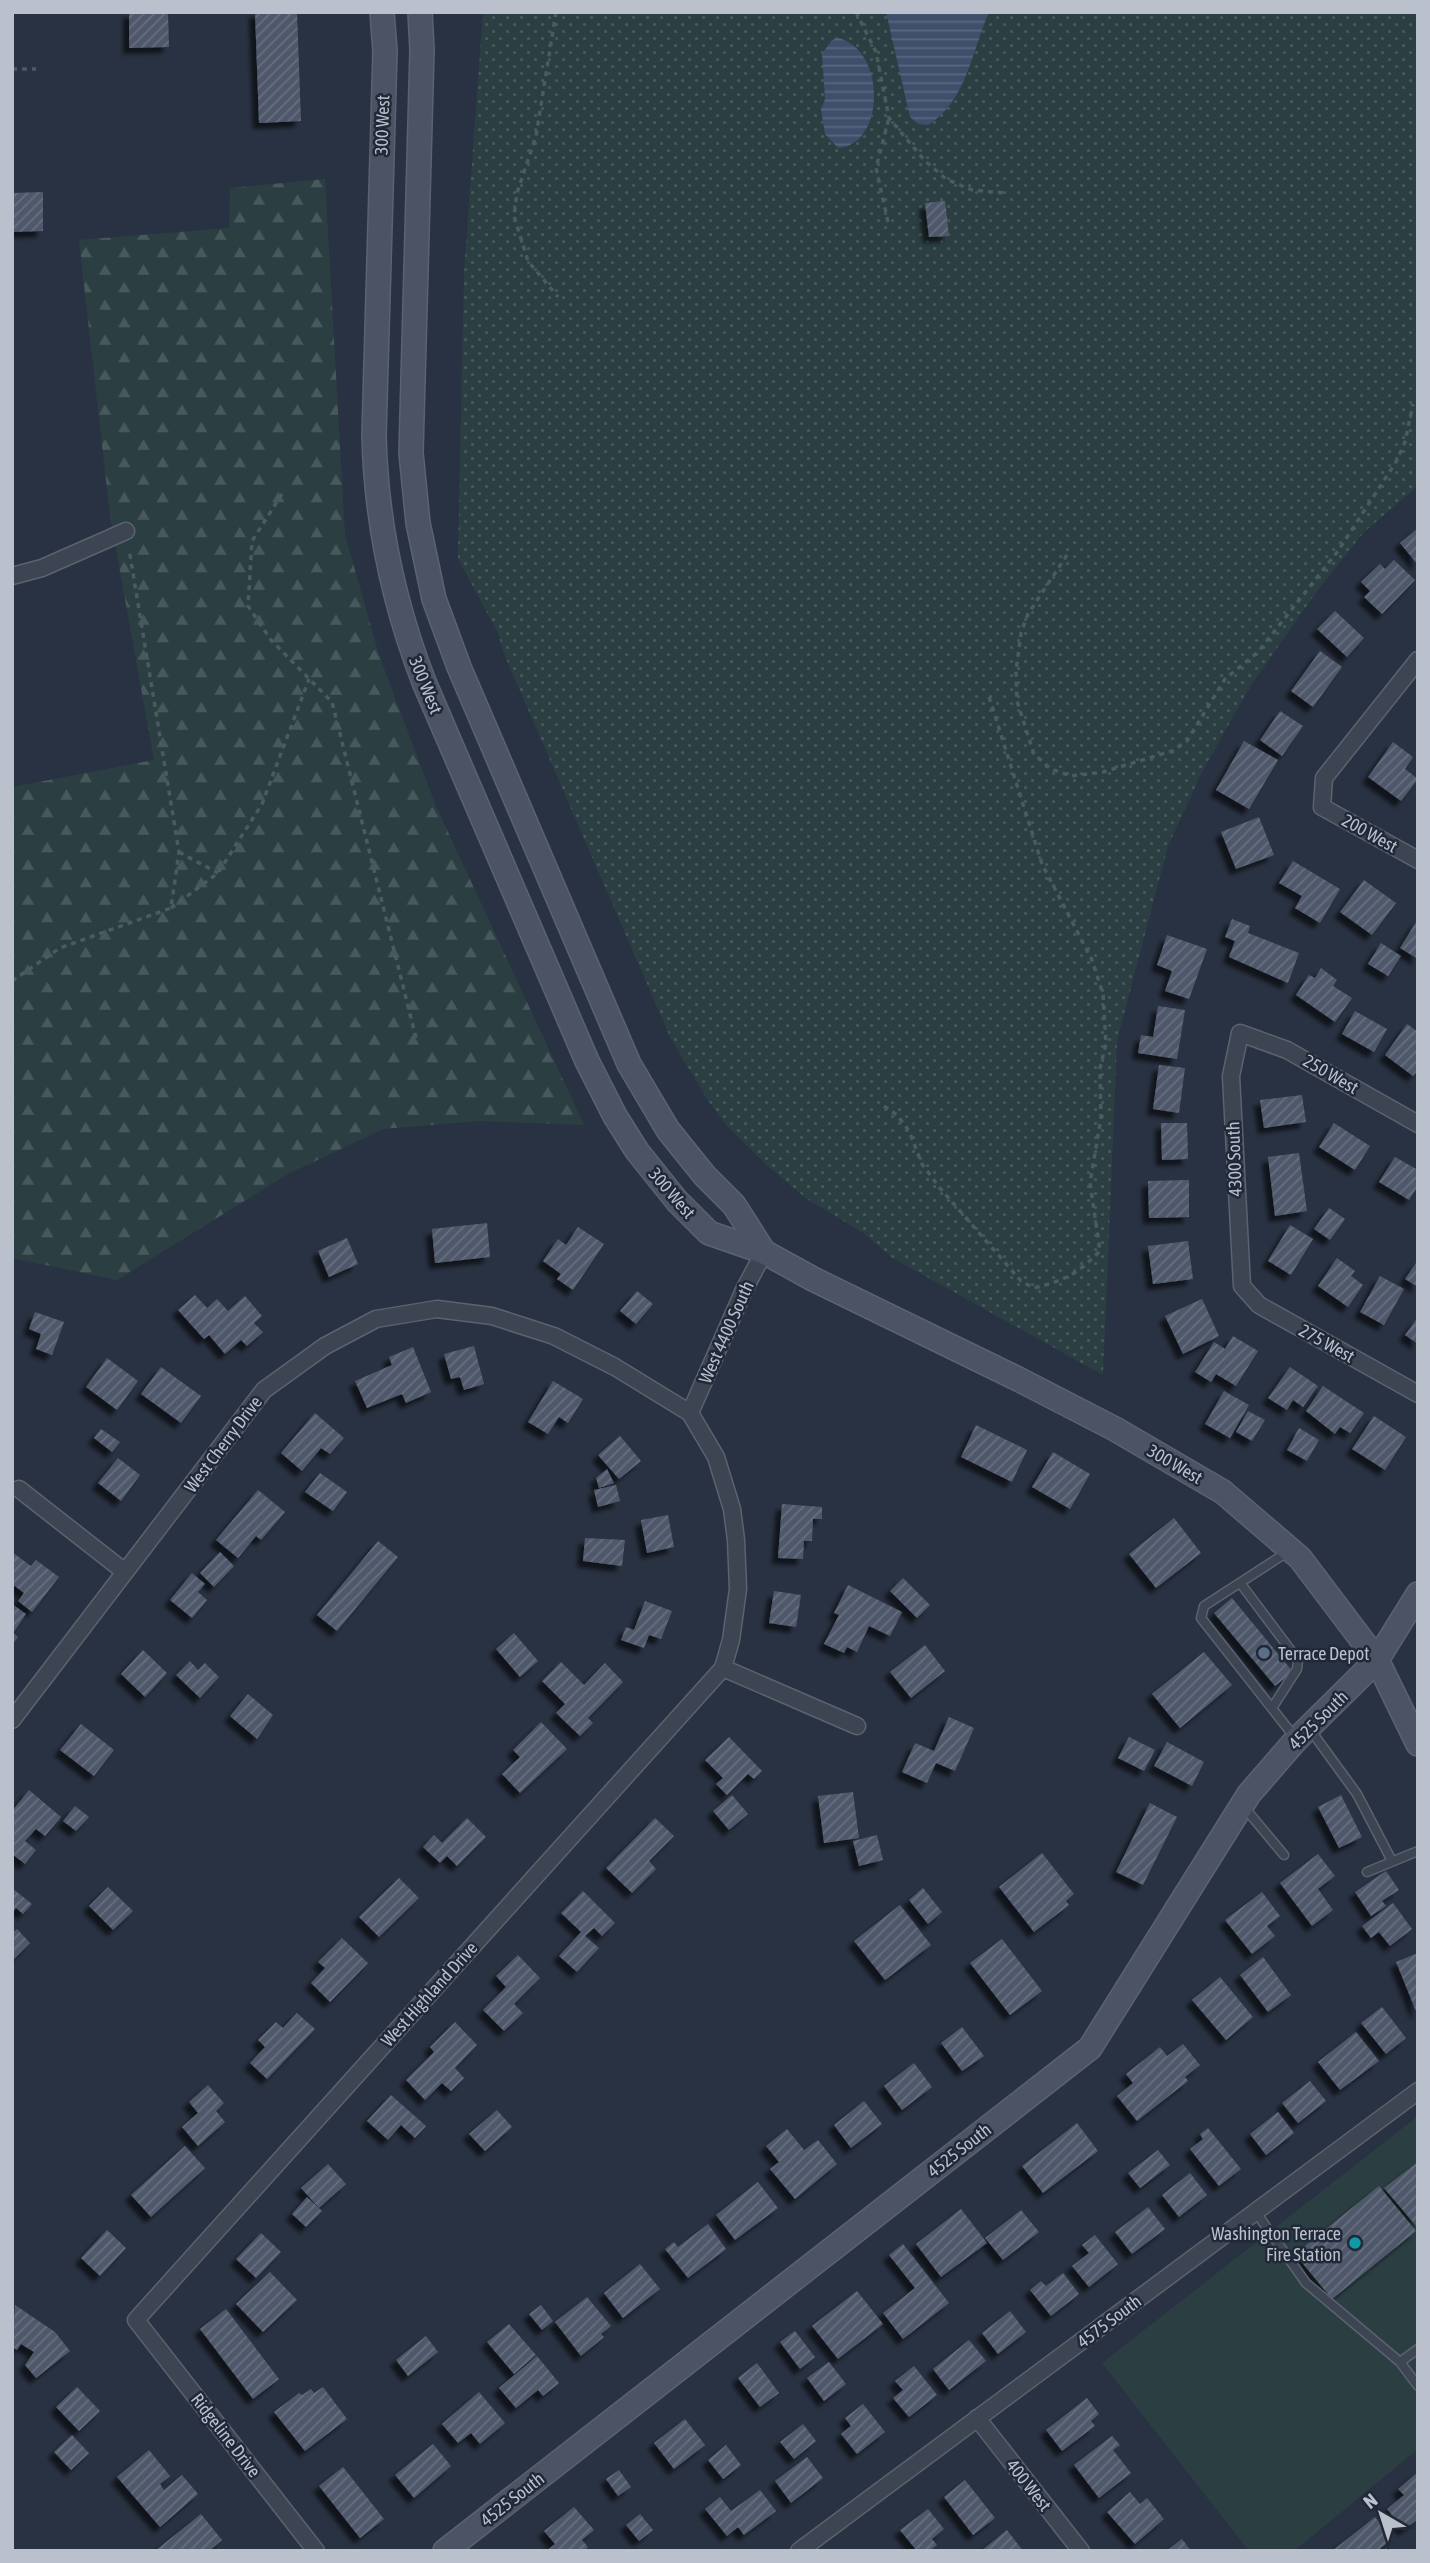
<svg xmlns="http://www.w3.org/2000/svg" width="1430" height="2563" font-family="'Asap Condensed',sans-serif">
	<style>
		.grass { fill: url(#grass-dots) }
		.forest { fill: url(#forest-firs) }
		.green { fill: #2b3f43 }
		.water { fill: url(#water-rules) }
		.building { fill: url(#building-hatch); filter: url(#shadow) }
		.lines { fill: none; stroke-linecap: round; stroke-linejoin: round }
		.lane-casing { stroke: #5b6270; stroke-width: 11 }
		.street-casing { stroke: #5b6270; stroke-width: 19 }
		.secondary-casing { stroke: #5b6270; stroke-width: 26 }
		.path { stroke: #495c60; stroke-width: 3.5; stroke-dasharray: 5 5; stroke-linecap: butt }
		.lane { stroke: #3d4552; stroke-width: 8 }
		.street { stroke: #3d4552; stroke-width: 16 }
		.secondary { stroke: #4b5365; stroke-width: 23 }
		.service-dot { fill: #5c6f8a; stroke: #212938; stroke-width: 2.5 }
		.culture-dot { fill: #0f9aa8; stroke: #212938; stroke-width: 2.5 }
		.labels { text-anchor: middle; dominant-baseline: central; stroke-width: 5; stroke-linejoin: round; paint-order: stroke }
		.street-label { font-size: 18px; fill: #bac0cc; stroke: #212938 }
		.poi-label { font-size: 18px; fill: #bac0cc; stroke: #212938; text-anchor: start }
	</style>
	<defs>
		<pattern id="grass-dots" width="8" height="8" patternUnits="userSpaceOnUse" patternTransform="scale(1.75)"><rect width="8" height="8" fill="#2b3f43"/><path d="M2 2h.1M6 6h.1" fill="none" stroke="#48595d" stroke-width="1.8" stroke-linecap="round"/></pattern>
		<pattern id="forest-firs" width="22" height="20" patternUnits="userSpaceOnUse" patternTransform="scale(1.75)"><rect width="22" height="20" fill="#2b3f43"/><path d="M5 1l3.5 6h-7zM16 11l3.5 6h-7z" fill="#48595d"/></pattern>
		<pattern id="water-rules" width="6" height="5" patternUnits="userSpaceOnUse" patternTransform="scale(1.75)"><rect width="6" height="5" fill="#3f4f6b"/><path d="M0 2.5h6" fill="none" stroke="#59677f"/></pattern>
		<pattern id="building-hatch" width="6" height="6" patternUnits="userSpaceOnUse" patternTransform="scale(1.75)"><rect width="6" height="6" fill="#4f596b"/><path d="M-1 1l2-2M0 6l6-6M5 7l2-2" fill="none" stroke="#666f7f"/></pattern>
		<filter id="shadow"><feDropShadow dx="-6" dy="6" stdDeviation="2" flood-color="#0009"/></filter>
	</defs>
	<rect width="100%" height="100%" fill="#293242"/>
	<!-- grass -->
	<path class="grass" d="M483,12h935v474l-55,47 -48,61 -66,94 -47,84 -34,74 -51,195 -14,334 -212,-118 -29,-25 -55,-33 -37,-31 -44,-43 -19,-26 -36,-60 -167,-385 -6,-21 -40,-74 6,-286z"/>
	<!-- forest -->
	<path class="forest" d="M325,179l20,356 34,120 56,149 149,321 -105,-4 -96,8 -95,45 -171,106 -105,-22v-471l142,-27 -44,-244 -31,-276 150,-12 1,-40z"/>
	<!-- green -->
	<path class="green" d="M1418,2116v333l-124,102h-45l-147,-188z"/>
	<!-- water -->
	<path class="water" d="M886,12h103c-17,39 -23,90 -61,113l-10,-1 -8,-7z
		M838,38c48,11 48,107 0,110l-13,-14 -4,-24 4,-11 -3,-45 10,-14z"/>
	<!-- building -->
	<path class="building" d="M129,12h39l1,35 -40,1z
		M255,12h42l4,109 -42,2z
		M43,192v39l-31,1v-39z
		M945,201l4,35 -20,1 -4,-34z
		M1418,528v37l-18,-22z
		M1394,560l21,20 -33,34 -18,-17 6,-6 -9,-9 19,-18 5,5z
		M1335,611l29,27 -17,19 -30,-28z
		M1320,651l22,16 -29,40 -22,-16z
		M1280,711l23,15 -21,30 -22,-16z
		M1244,741l34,19 -29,49 -33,-19z
		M1393,742l20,15 -8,12 13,10 -17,22 -33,-24z
		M1259,817l15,38 -38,14 -15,-37z
		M1293,861l47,28 -20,34 -25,-15 7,-12 -23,-13z
		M1364,880l32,23 -24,32 -32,-23z
		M1232,919l18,7 -2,7 51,20 -11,30 -59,-26 6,-16 -10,-4z
		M1418,919v40l-18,-11z
		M1167,935l40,14 -18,50 -24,-8 7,-20 -15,-6z
		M1381,943l20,13 -13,20 -20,-12z
		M1321,968l16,12 -4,6 19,12 -17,24 -39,-27 13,-20 6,3z
		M1158,1006l27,4 -8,49 -39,-6 3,-18 12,2z
		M1355,1011l32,18 -13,23 -32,-18z
		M1407,1024l11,8v38l-5,6 -28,-21z
		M1159,1065l26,3 -6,45 -26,-4z
		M1302,1095l4,27 -42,6 -4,-28z
		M1161,1123h26l1,36 -26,1z
		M1334,1123l36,23 -15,24 -36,-23z
		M1299,1153l8,58 -32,5 -7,-59z
		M1395,1157l23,13v16l-9,14 -30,-18z
		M1189,1180v37l-40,1 -1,-37z
		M1329,1208l16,11 -15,21 -16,-11z
		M487,1223l3,34 -55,6 -3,-34z
		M1290,1225l23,14 -22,36 -23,-14z
		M578,1227l26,17 -31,46 -16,-11 4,-5 -18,-13 15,-22 8,6z
		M347,1238l11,26 -29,13 -11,-26z
		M1188,1241l5,38 -40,5 -5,-38z
		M1337,1258l18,13 -4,5 12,9 -15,22 -30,-21z
		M1418,1260v27l-13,-8z
		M1380,1276l24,13 -20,36 -24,-13z
		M637,1291l16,13 -17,20 -16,-13z
		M195,1295l12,13 10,-9 11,12 17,-15 17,20 -8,7 9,9 -16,14 -6,-6 -16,14 -16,-19 -5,4 -26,-29z
		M1202,1299l17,37 -36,18 -18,-38z
		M35,1312l29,10 -12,33 -16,-6 5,-15 -12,-5z
		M1418,1317v27l-13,-9z
		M1233,1336l25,15 -22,35 -20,-12 -5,8 -16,-10 19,-30 11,7z
		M474,1346l10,38 -20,6 -4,-13 -9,2 -7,-25z
		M413,1347l18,45 -25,11 -4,-9 -35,14 -12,-27 37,-16 -3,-8z
		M107,1358l31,23 -21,29 -31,-23z
		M161,1367l40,29 -20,27 -40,-29z
		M1290,1367l28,19 -15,21 -10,-7 -6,10 -19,-12z
		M553,1381l30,18 -15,24 -9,-6 -11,17 -20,-12z
		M1323,1386l41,27 -14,20 -10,-6 -5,7 -29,-23z
		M1224,1391l25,14 -19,33 -25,-14z
		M1248,1411l17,9 -13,21 -16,-9z
		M315,1413l29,25 -14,16 -9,-6 -19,23 -21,-18z
		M1374,1416l32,21 -21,33 -33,-21z
		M976,1425l51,25 -15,32 -51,-25z
		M1299,1428l20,12 -12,21 -20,-11z
		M101,1429l19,13 -8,10 -18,-14z
		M620,1436l21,25 -22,18 -21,-24z
		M1053,1452l37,22 -20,35 -38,-22z
		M118,1458l22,17 -19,26 -23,-18z
		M607,1469l7,14 -15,5 -3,-10z
		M320,1473l27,19 -14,19 -28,-19z
		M616,1485l4,16 -22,6 -4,-17z
		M258,1490l27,22 -24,28 -5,-4 -18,22 -22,-18z
		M782,1504l40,3v12h-9l-1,22h-8l-1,18 -25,-1z
		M668,1515l6,32 -27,6 -6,-33z
		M1174,1518l27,35 -45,35 -27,-34z
		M585,1538l40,2 -3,26 -39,-5z
		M378,1541l20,16 -61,74 -20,-16z
		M12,1552l19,14 5,-6 23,17 -27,35 -14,-11 6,-8 -12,-9z
		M220,1552l14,14 -20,21 -14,-14z
		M192,1573l13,11 -7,8 9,8 -15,18 -22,-18z
		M903,1578l27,27 -13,13 -27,-27z
		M848,1585l54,27 -12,24 -21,-10 -12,26 -10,-5 -3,6 -20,-9 15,-29 -5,-2z
		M774,1591l27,4 -5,32 -27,-4z
		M1232,1598l61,74 -18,14 -61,-73z
		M645,1601l27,10 -11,28 -12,-4 -5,13 -23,-8 5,-13 8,3z
		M12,1604l14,10 -13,19 5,4 -6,8z
		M514,1633l24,28 -18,16 -24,-28z
		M925,1645l20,26 -34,27 -21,-26z
		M143,1650l24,23 -22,24 -24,-23z
		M1204,1652l28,33 -52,43 -28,-34z
		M190,1661l8,9 7,-7 14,14 -19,21 -24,-23z
		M561,1662l23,23 21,-22 18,19 -35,36 5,5 -13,13 -24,-23 9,-9 -23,-23z
		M248,1694l25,21 -16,24 -27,-23z
		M949,1717l25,11 -19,43 -19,-8 -9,20 -25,-11 13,-29 19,8z
		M541,1722l26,27 -47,44 -18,-19 18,-17 -7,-7z
		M81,1724l33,26 -20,26 -34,-26z
		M729,1737l33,34 -8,8 -6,-5 -21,21 -11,-11 7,-6 -18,-18z
		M1129,1737l26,13 -11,21 -26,-13z
		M1167,1742l37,20 -12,24 -38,-20z
		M29,1790l32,27 -16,19 -9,-7 -11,12 11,9 -11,14 -13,-10v-43z
		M853,1792l6,46 -35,5 -6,-47z
		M732,1795l16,19 -19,16 -16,-19z
		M1341,1795l21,42 -23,11 -21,-41z
		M1150,1803l27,14 -34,68 -27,-13z
		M75,1806l14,11 -13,14 -13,-10z
		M467,1818l19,19 -29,29 -10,-10 -7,7 -17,-16 11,-12 8,8z
		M655,1818l19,18 -25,25 7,8 -24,24 -26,-25z
		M877,1835l6,25 -24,6 -6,-25z
		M1042,1853l32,41 -8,7 3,4 -35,27 -35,-45z
		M1318,1854l17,22 -17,13 15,21 -21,16 -32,-43z
		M1386,1871l13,19 -17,11 4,5 -15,10 -16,-24z
		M399,1878l20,20 -40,39 -20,-20z
		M108,1887l25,24 -20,19 -24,-24z
		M12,1888l20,16 -9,10 -7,-6 -4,5z
		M923,1888l19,24 -14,12 -19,-24z
		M583,1891l32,32 -13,13 -8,-8 -9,8 14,12 -22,24 -18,-16 22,-24 -20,-19z
		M1262,1892l18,24 -13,10 8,10 -23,18 -27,-34z
		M1393,1903l19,26 -22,17 -11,-14 -8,6 -9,-12z
		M900,1905l31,40 -46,35 -31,-39z
		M17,1929l13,14 -18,18v-28z
		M342,1938l26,25 -38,39 -19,-19 14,-15 -7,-6z
		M1002,1939l40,52 -32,24 -40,-52z
		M1418,1953v63l-22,-54z
		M518,1955l22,23 -26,26 9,9 -19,18 -21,-21 23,-23 -10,-11z
		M1263,1957l28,38 -23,17 -28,-37z
		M1220,1977l33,40 -27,23 -34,-40z
		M1382,2007l24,31 -20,16 -25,-31z
		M297,2013l18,16 -48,50 -17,-16 15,-16 -7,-7 18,-18 7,6z
		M455,2022l22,23 -22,23 9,10 -13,13 -9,-8 -17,17 -19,-20 28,-28 -4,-5z
		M962,2027l22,29 -22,15 -21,-28z
		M1356,2032l23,29 -39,29 -22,-28z
		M1183,2044l17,21 -15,12 3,4 -51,40 -20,-25 16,-13 -7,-9 34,-27 7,9z
		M914,2063l18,24 -30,23 -18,-24z
		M1310,2081l16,20 -28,22 -16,-20z
		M208,2085l16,18 -8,8 9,11 -27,24 -16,-19 16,-14 -9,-11z
		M391,2095l35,31 -11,12 -14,-13 -13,15 -21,-19z
		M864,2101l18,23 -31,24 -17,-23z
		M497,2110l15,17 -27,24 -16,-17z
		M1278,2112l16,21 -28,22 -16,-21z
		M1077,2123l21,28 -55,42 -21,-27z
		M1208,2128l33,41 -22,17 -29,-37 13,-10 -3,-5z
		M787,2129l17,21 14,-10 19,24 -42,35 -25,-30 9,-7 -13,-16z
		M185,2146l20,22 -54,49 -20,-22z
		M1158,2150l12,15 -30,23 -12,-15z
		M1418,2162v66l-34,-40z
		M328,2164l18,20 -27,24 -18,-20z
		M1190,2173l17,22 -28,22 -17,-22z
		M758,2182l20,26 -43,32 -19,-25z
		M1379,2186l37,45 -84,68 -37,-45z
		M307,2197l15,14 -16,16 -14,-13z
		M1148,2207l17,22 -33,25 -17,-22z
		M961,2209l26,34 -46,34 -25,-33z
		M1021,2210l18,22 -36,28 -18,-22z
		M708,2224l18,25 -38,29 -23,-29 9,-7 4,5z
		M107,2230l19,18 -26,28 -19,-18z
		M261,2233l20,19 -25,26 -20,-19z
		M1095,2235l23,29 -29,23 -17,-21 17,-13 -7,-8z
		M903,2244l46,59 -46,36 -20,-26 32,-25 -26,-33z
		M640,2264l20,25 -37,29 -19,-25z
		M270,2272l27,28 -34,32 -27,-28z
		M1063,2273l16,21 -28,22 -21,-26 11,-9 5,5z
		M857,2291l26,33 -45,35 -26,-33z
		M587,2297l24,29 -10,8 3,3 -23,19 -26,-34z
		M15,2305l40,27 15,19 -34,27 -11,-13 9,-13 -13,-8 -4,6 -5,-3z
		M541,2305l12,16 -11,9 -13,-16z
		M226,2309l53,70 -26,20 -53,-70z
		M1010,2311l16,21 -28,22 -16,-21z
		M509,2324l27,31 -22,19 -27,-32z
		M795,2331l20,26 -15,12 -20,-27z
		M426,2336l12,16 -30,24 -12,-16z
		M969,2340l17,21 -37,29 -16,-21z
		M537,2356l22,27 -16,13 -5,-6 -22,18 -17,-20z
		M829,2362l17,22 -22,17 -17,-23z
		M757,2363l22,30 -19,14 -22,-29z
		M914,2366l23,29 -28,22 -16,-19 10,-8 -8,-9z
		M77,2387l23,24 -21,20 -23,-24z
		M323,2387l24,32 -42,32 -31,-39 25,-19 3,2 9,-6 3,4z
		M479,2392l26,31 -25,21 -9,-11 -13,10 -16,-19z
		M1087,2398l12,16 -8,7 4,5 -33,25 -16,-21z
		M863,2404l22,28 -28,22 -16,-20 10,-8 -6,-8z
		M685,2419l20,26 -31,24 -20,-26z
		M803,2424l13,17 -22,18 -14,-17z
		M72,2435l17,18 -18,17 -17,-18z
		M1112,2436l8,9 -7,5 18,23 -32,25 -25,-33z
		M433,2444l18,22 -37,32 -19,-23z
		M726,2445l15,20 -18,14 -15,-19z
		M149,2450l21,26 -10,8 4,6 18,-15 16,19 -38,33 -43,-50z
		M807,2457l16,21 -32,25 -16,-22z
		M343,2467l41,52 -24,19 -41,-52z
		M619,2470l12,17 -13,9 -12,-17z
		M1418,2472v47l-14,11 -17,-21 17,-14 -6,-6z
		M965,2480l30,38 -22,17 -29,-38z
		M760,2490l16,21 -32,24 -6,-8 -11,9 -22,-27 15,-12 11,14z
		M1130,2492l10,12 7,-6 17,21 -29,25 -28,-32z
		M574,2507l20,23 -12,10 6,7 -4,4h-38l9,-7 -11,-13z
		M928,2509l16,20 -12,10 5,6 -8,6h-12l-17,-21z
		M201,2514l21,26 -13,11h-54z
		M640,2514l13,16 -14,11 -13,-16z
		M1375,2517l17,22 -15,12h-45z
		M1007,2530l16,21h-42z
		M1182,2539l9,12h-25z"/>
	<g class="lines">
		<!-- lane casing -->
		<g class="lane-casing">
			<path id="lane" d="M1289,1551l-85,55 -3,12 95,121
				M1241,1584l57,76 -1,9 -25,39
				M1309,1728l48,66 35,67
				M1244,1807l40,48
				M1367,1872l51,-21
				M1255,2211l51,72 94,79 18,24
				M1400,2362l18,-13"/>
		</g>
		<!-- street casing -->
		<g class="street-casing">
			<path id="street" d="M12,576l30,-8 84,-37
				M1418,660l-94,118 -2,29 96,53
				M1418,1124l-131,-74 -47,-17 -9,43 11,210 17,19 159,89
				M690,1413l54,-123 20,-38
				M19,1489l106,83
				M723,1668l134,58
				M12,1720l252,-330 61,-44 51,-27 61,-10 55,7 62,20 61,31 75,46 26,44 16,52 4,31 2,49 -7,51 -8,28 -587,652 180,231
				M977,2418l104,133
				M799,2551l619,-460"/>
		</g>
		<!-- secondary casing -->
		<g class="secondary-casing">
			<path id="secondary" d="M382,12l3,39 -11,384c2,86 19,167 50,247l163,379 28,55 22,35 40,50 32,32 55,19 49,27 207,101 95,49 108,63 77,66 77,102 41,84
				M420,12l2,38 -11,403 7,70 16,76 25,68 170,397 39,66 37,46 29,29 30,47
				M445,2551l645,-503 159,-254 47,-54 81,-80 41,-66"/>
		</g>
		<!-- path -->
		<path class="path" d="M556,12l-20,124 -19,57 -3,23 14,45 30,36
			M856,12l20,40 13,66 36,43 21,18 26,11 33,3
			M12,69h24
			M888,222l-12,-54 13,-50
			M282,494l-30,47 -4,65 23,34 61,62 85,340
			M1067,555l-39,59 -7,19 -5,38 1,30 17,53 17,15 20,7 32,-4 69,-21 15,-10 38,-62 33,-27 80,-101 58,-89 9,-20 8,-38
			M179,852l39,21
			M171,908l47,-35 44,-69 47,-125
			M12,981l48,-33 111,-40 8,-56 -50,-303
			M884,1106l13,9 12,16 13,33 17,23 82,94 13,7c32,-8 43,-14 66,-37l-10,-68 11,-65 -1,-50 6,-24 -3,-50 -11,-34 -50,-96 -53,-167"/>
		<!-- lane -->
		<use href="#lane" class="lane"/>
		<!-- street -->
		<use href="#street" class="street"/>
		<!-- secondary -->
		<use href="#secondary" class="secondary"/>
	</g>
	<!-- markers -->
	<circle class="service-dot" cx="1264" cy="1653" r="7"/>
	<circle class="culture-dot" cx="1355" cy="2243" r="7"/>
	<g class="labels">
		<!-- street labels -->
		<g class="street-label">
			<text transform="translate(382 125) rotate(-88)">300 West</text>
			<text transform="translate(426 685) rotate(68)">300 West</text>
			<text transform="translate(1370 833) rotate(29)">200 West</text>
			<text transform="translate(1331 1074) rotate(30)">250 West</text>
			<text transform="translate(1234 1159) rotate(-92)">4300 South</text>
			<text transform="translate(672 1193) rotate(49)">300 West</text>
			<text transform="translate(726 1332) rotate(-66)">West 4400 South</text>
			<text transform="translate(1327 1343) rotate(29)">275 West</text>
			<text transform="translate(223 1444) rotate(-53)">West Cherry Drive</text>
			<text transform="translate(1175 1464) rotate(30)">300 West</text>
			<text transform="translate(1318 1720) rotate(-45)">4525 South</text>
			<text transform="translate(429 1994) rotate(-48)">West Highland Drive</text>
			<text transform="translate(959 2150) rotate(-38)">4525 South</text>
			<text transform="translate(1109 2321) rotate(-37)">4575 South</text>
			<text transform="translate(226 2435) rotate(52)">Ridgeline Drive</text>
			<text transform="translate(1029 2485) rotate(52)">400 West</text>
			<text transform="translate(512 2499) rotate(-38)">4525 South</text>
		</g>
		<!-- poi labels -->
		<g class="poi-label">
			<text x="1278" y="1653">Terrace Depot</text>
			<text x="1341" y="2233" text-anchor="end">Washington Terrace<tspan x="1341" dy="21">Fire Station</tspan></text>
		</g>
	</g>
	<!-- border -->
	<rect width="1430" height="2563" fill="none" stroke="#bac0cc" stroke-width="28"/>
	<!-- north arrow -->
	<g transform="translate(1381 2514) rotate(321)" stroke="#212938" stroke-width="5" paint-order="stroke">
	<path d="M0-5L12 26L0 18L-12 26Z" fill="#bac0cc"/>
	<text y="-10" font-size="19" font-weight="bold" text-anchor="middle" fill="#bac0cc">N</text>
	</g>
</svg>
